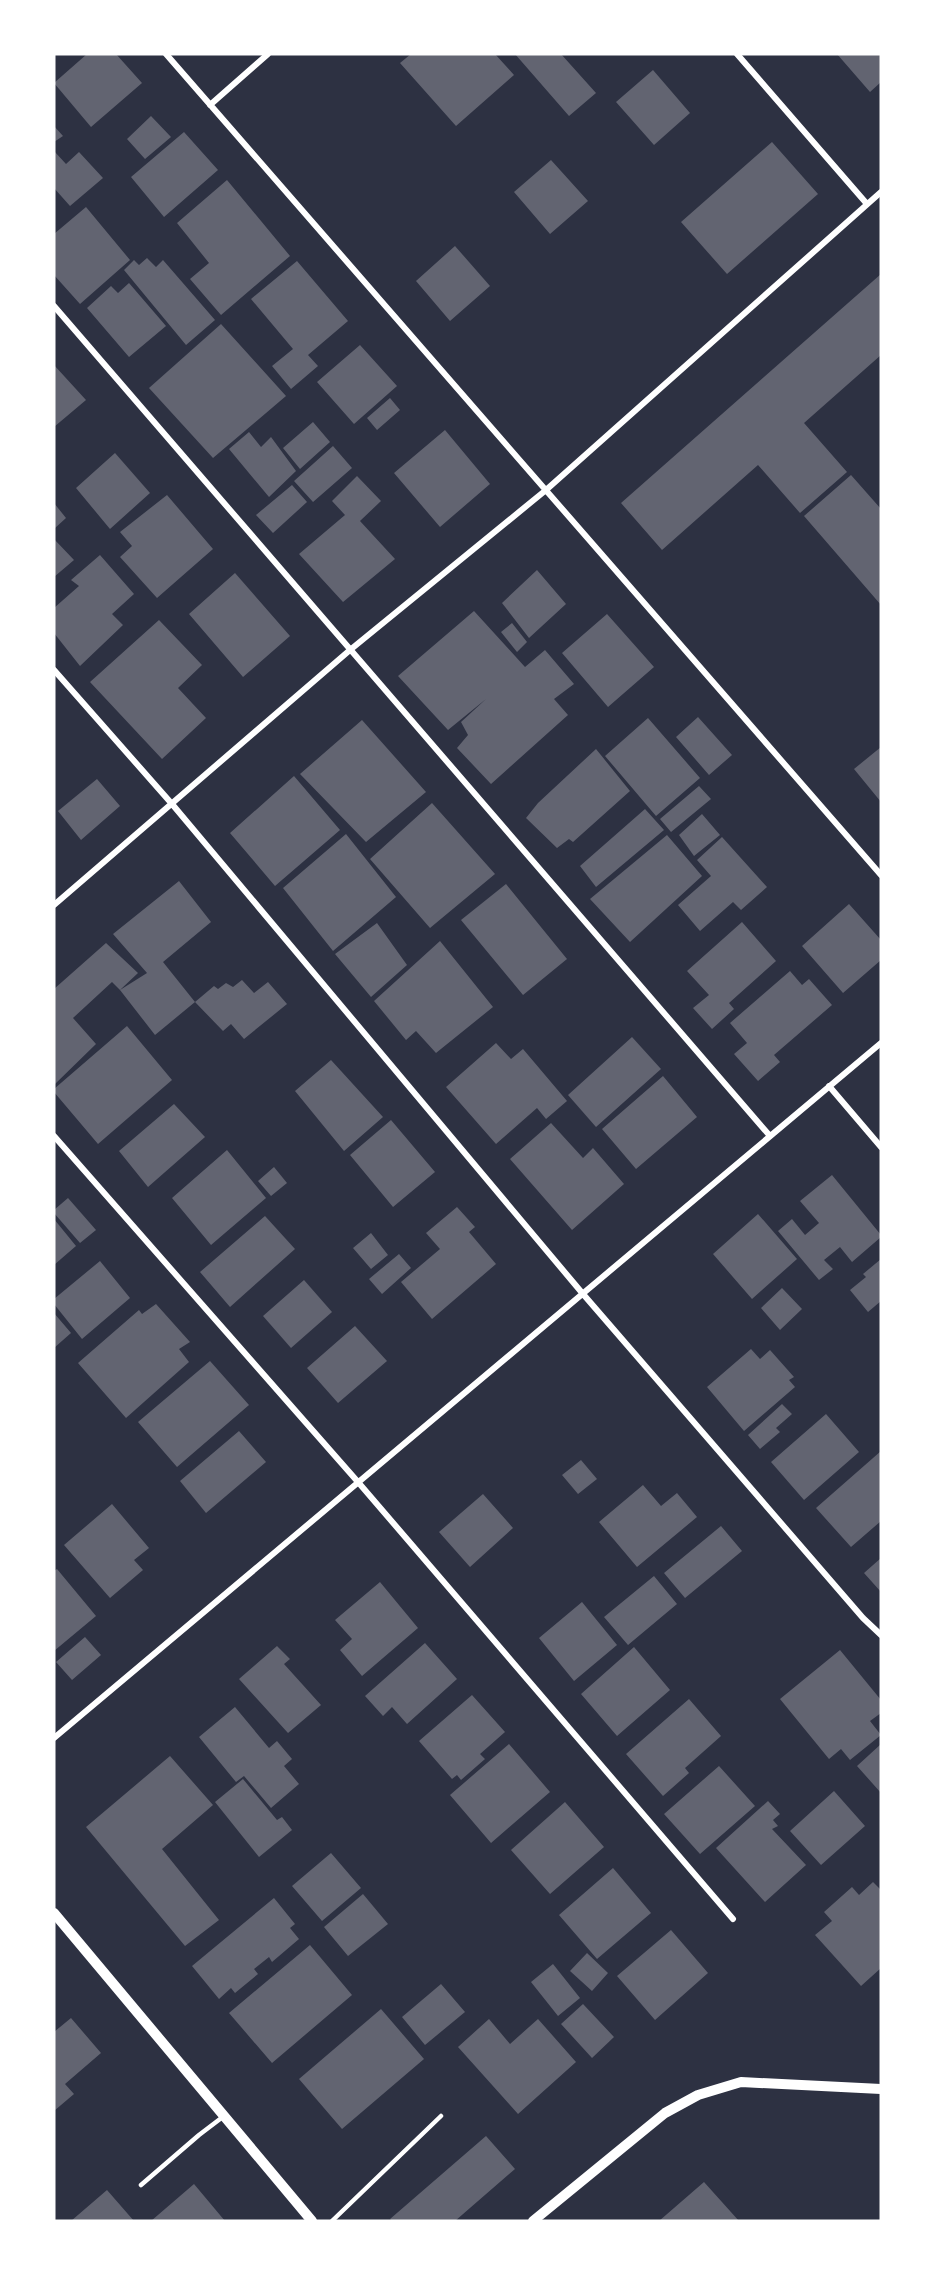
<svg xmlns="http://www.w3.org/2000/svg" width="935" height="2275" font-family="'Sofia Sans Condensed',sans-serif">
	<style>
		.building { fill: #626471 }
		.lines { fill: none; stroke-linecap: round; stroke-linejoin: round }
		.service { stroke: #fff; stroke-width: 4.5 }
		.minor { stroke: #fff; stroke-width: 6 }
		.tertiary { stroke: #fff; stroke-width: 10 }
	</style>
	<rect width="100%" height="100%" fill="#2d3142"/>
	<!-- building -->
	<path class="building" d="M87,54h29l26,29 -51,44 -37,-44z
		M411,54h84l19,21 -58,51 -56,-63z
		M515,54h46l35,39 -27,23z
		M837,54h44v28l-11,10z
		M653,70l37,43 -36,32 -38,-43z
		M151,116l20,21 -26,22 -18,-20z
		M54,126l9,10 -9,6z
		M184,132l34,38 -54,47 -33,-40z
		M772,142l46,52 -91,80 -46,-52z
		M55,152l11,12 13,-12 24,26 -33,28 -16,-18z
		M551,160l37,41 -38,33 -36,-42z
		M227,180l63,76 -69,59 -31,-36 19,-16 -32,-40z
		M86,207l44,53 -50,44 -26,-29v-41z
		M455,246l35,40 -40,35 -34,-40z
		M147,258l9,9 7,-7 52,60 -29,25 -62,-75 10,-10 5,5z
		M297,261l51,60 -40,34 10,11 -27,23 -19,-23 21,-17 -42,-50z
		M881,274v81l-77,68 43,49 -47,41 -42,-48 -96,85 -41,-47z
		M129,283l37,43 -37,31 -42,-49 24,-22 7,7z
		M221,324l65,72 -73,62 -64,-70z
		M360,345l37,41 -43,38 -37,-42z
		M54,365l32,35 -32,27z
		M390,398l10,12 -23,20 -10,-12z
		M313,422l17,20 -30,27 -17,-21z
		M445,430l45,54 -50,43 -46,-54z
		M249,432l12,15 10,-10 25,34 -27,26 -40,-48z
		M333,446l19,22 -39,34 -19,-21z
		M115,453l35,40 -40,36 -34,-41z
		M851,475l30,34v96l-77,-89z
		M357,476l24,25 -21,20 35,38 -52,43 -44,-48 46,-39 -13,-14z
		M292,485l15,17 -34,31 -17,-18z
		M167,495l46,54 -56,49 -37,-41 12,-11 -12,-14z
		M54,503l12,15 -12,11z
		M54,539l20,21 -20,17z
		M100,555l34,39 -22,20 11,11 -43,41 -26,-33v-25l25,-22 -8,-6z
		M537,570l29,34 -37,34 -27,-35z
		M235,573l55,63 -47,41 -54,-63z
		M474,611l51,56 20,-17 29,34 -20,15 14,16 -77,69 -34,-36 11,-13 -7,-13 25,-23 -38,31 -50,-54z
		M607,614l47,53 -46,40 -46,-54z
		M159,620l43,45 -24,23 28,30 -44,41 -72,-77z
		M512,623l15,19 -10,10 -16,-20z
		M698,717l34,38 -23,20 -33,-38z
		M648,718l52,60 -44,38 -51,-60z
		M362,720l64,72 -60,50 -66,-68z
		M881,747v55l-27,-33z
		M596,749l34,42 -57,51 -4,-3 -12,9 -31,-30 12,-15z
		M294,776l46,54 -65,56 -45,-53z
		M97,779l23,27 -39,34 -23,-29z
		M699,786l12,13 -40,33 -11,-13z
		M432,803l63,71 -65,54 -60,-69z
		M645,809l19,21 -68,57 -16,-21z
		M702,814l18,21 -26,21 -15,-21z
		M346,834l50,63 -63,54 -50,-63z
		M667,835l35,41 -72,66 -40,-43z
		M722,837l45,50 -26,23 -8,-8 -33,29 -22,-26 33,-29 -14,-16z
		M179,881l32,41 -48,40 32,40 -40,33 -35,-45 27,-17 -34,-39z
		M506,884l61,75 -44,36 -62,-75z
		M849,904l32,36v20l-38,33 -41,-47z
		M742,922l34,39 -47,42 5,6 -22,20 -19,-21 16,-13 -22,-24z
		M377,923l30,42 -36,32 -36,-43z
		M440,941l53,66 -57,46 -20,-22 -10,9 -32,-39z
		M106,943l32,30 -18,17 -8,-8 -39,36 23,26 -42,41v-96z
		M790,971l12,14 7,-6 23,26 -58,50 6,7 -22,19 -24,-27 13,-11 -17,-20z
		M242,980l12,13 14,-11 19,22 -43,35 -13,-15 -8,7 -28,-29 19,-16 4,3 8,-6 7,4z
		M127,1026l45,54 -74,64 -44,-52v-3z
		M632,1037l29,32 -65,58 -28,-32z
		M496,1043l15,16 12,-10 44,52 -21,18 -9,-11 -41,36 -50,-57z
		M331,1060l52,57 -39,34 -49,-60z
		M663,1076l34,41 -61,52 -34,-40z
		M174,1104l31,33 -57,50 -29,-36z
		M391,1120l44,52 -42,35 -43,-52z
		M551,1123l32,35 10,-10 31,36 -52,46 -62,-71z
		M227,1150l39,48 -55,47 -39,-47z
		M274,1167l13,16 -16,13 -13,-15z
		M832,1175l49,60v2l-29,25 -12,-15 -16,13 9,9 -14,11 -41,-49 14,-12 13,16 14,-12 -19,-22z
		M68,1198l28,32 -16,13 -26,-30v-3z
		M457,1207l18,20 -6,5 27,32 -64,55 -31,-37 39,-33 -14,-16z
		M758,1214l39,45 -45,40 -39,-45z
		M265,1216l30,33 -65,58 -30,-35z
		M54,1219l22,27 -22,19z
		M371,1233l17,22 -17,14 -18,-21z
		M399,1254l12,14 -29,26 -13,-15z
		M881,1259v42l-13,11 -18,-22 16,-13 -3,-3z
		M100,1261l30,37 -48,41 -28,-35v-5z
		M304,1280l28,32 -41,36 -28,-32z
		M782,1288l20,21 -22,21 -19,-22z
		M156,1304l34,38 -11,7 10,13 -63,56 -48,-55 61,-53 3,4z
		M54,1313l17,20 -17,15z
		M355,1326l32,35 -49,42 -31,-35z
		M751,1349l9,10 10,-9 24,27 -5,3 6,7 -51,44 -37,-44z
		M210,1361l39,44 -72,62 -39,-45z
		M782,1404l10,10 -16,14 4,4 -20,17 -12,-14z
		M826,1414l33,38 -55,48 -33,-38z
		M239,1431l27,31 -60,51 -26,-32z
		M881,1451v70l-30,26 -35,-39z
		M581,1460l16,19 -19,15 -16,-19z
		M643,1485l18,21 16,-13 20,24 -60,50 -38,-45z
		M483,1494l30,34 -43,39 -31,-35z
		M112,1504l37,44 -15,12 9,10 -33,28 -46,-53z
		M721,1526l21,25 -57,47 -21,-25z
		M881,1558v34l-17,-19z
		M57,1569l39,47 -42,35v-80z
		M654,1576l23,28 -49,41 -24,-28z
		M380,1582l38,46 -56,48 -22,-26 12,-11 -17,-19z
		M582,1602l35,43 -43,36 -35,-43z
		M85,1637l16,18 -29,25 -16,-18z
		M425,1643l32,36 -50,45 -15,-17 -9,9 -18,-20z
		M277,1646l13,13 -6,5 37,41 -33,28 -49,-54z
		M634,1647l36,43 -53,46 -36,-42z
		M840,1650l41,50v13l-11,8 11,14 -31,25 -9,-11 -12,10 -49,-60z
		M472,1695l33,37 -25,22 5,5 -24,21 -4,-5 -5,4 -33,-38z
		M689,1699l32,37 -36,32 4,5 -26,23 -37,-42z
		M235,1707l34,41 8,-7 15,18 -8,7 15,18 -28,24 -27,-32 -8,6 -37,-45z
		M509,1744l41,48 -59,51 -41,-48z
		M881,1744v49l-24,-27z
		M170,1756l43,49 -51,44 57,71 -34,26 -99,-119z
		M719,1766l36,40 -55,48 -36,-40z
		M243,1779l34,41 5,-3 10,13 -33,27 -44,-55z
		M834,1791l31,35 -44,39 -31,-34z
		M768,1801l12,13 -7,6 5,6 -6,3 34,36 -41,37 -49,-54z
		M565,1802l39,45 -54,47 -39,-44z
		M331,1853l30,35 -39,33 -30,-35z
		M613,1868l38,45 -54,46 -38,-44z
		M873,1882l8,8v78l-20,18 -46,-51 17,-14 -8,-9 28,-25 7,8z
		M363,1894l25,30 -40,32 -24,-29z
		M274,1898l21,26 -5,4 9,11 -27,23 -3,-5 -15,12 4,5 -23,19 -4,-5 -12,11 -27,-33z
		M671,1930l37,43 -53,47 -38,-44z
		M310,1945l42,50 -80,68 -43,-50z
		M587,1953l21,20 -16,18 -22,-20z
		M553,1964l27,34 -22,18 -27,-34z
		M441,1984l24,28 -40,33 -23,-28z
		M583,2004l31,33 -22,21 -31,-34z
		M381,2009l43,50 -82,70 -43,-50z
		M71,2018l30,35 -36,31 9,10 -20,17v-79z
		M489,2019l21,25 28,-25 38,43 -58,52 -60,-67z
		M486,2136l29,33 -60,52h-63l-2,-2z
		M704,2182l35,39h-80z
		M194,2184l31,37h-74z
		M107,2190l27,31h-63z"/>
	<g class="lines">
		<!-- service -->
		<path class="service" d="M141,2185l58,-50 25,-19
			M332,2221l109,-105"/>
		<!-- minor -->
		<path class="minor" d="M166,54l715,821
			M737,54l130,150
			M210,105l58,-51
			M54,306l716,830
			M54,670l118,134 411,490 280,324 18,17
			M54,905l296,-255 196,-160 335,-298
			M829,1086l52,61
			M54,1136l304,346 375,437
			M54,1738l827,-695"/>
		<!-- tertiary -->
		<path class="tertiary" d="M54,1913l258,308
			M533,2221l132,-108 33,-18 43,-13 140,7"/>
	</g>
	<!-- border -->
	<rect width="935" height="2275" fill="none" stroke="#ffffff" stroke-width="111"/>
</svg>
